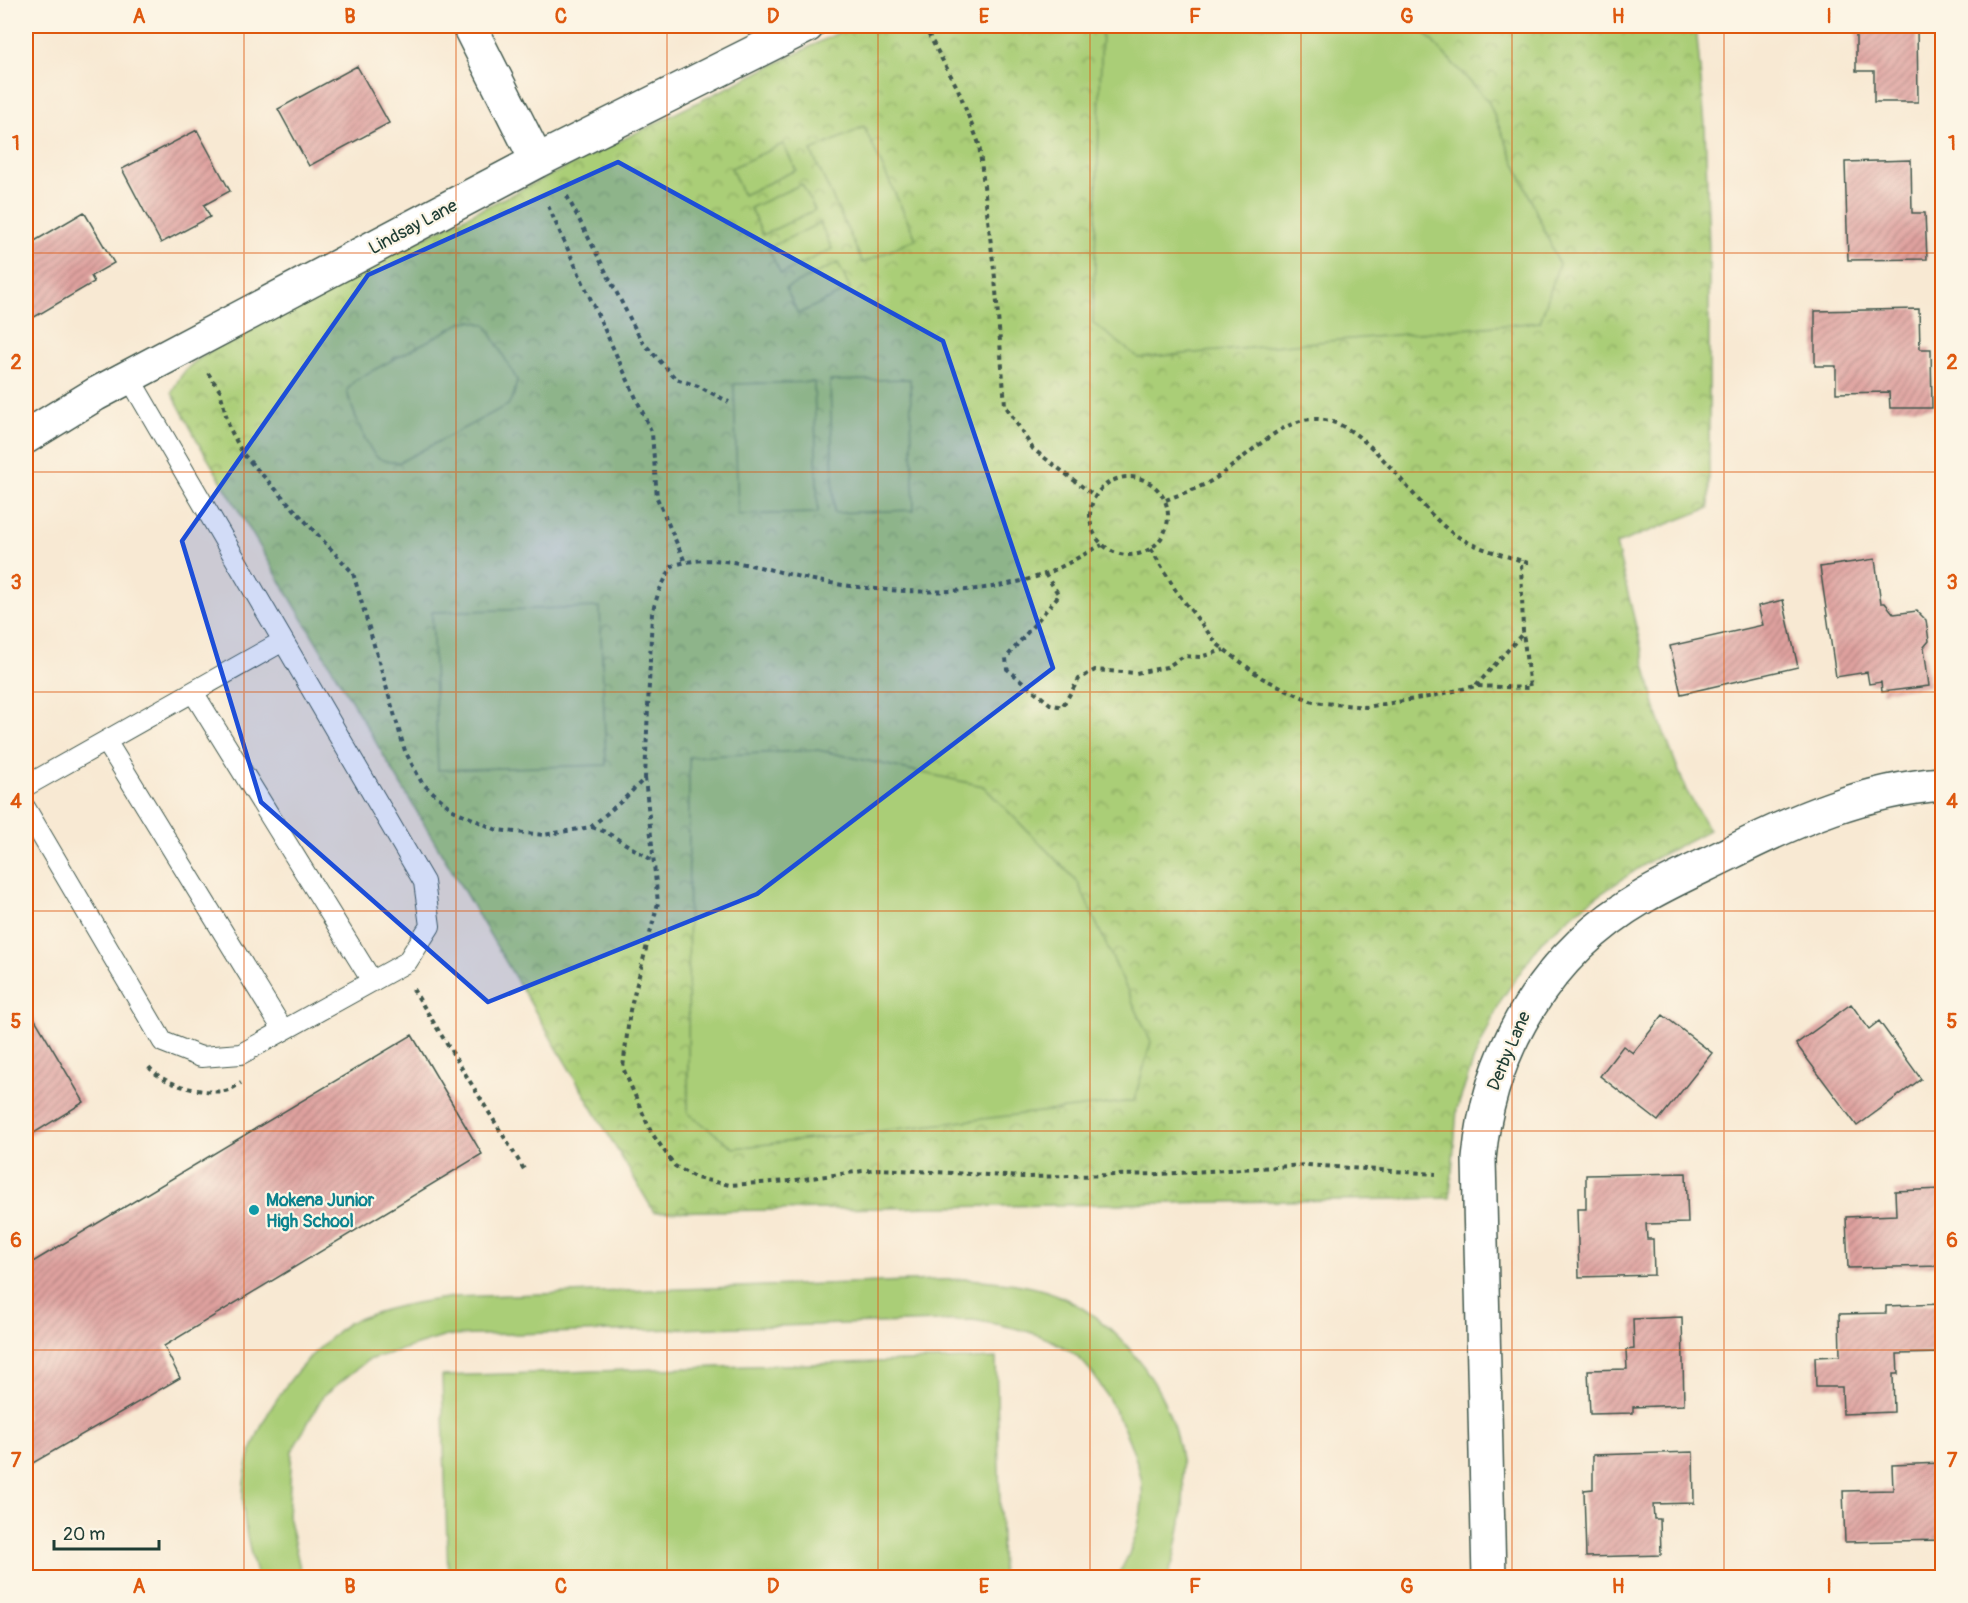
<svg xmlns="http://www.w3.org/2000/svg" width="1968" height="1603" font-family="Pangolin,sans-serif">
	<style>
		.park { fill: url(#park-crowns); stroke: #648656; stroke-width: 1.5 }
		.pitch { fill: #aace77; stroke: #648656; stroke-width: 1.5 }
		.building { fill: url(#building-hatch) }
		.lines { fill: none; stroke-linecap: round; stroke-linejoin: round }
		.service-casing { stroke: #40574c; stroke-width: 22 }
		.minor-casing { stroke: #40574c; stroke-width: 36 }
		.path { stroke: #40574c; stroke-width: 4; stroke-dasharray: 4.5 4.5; stroke-linecap: butt }
		.service { stroke: #fff; stroke-width: 20 }
		.minor { stroke: #fff; stroke-width: 33 }
		.marked { fill: #1d4ed8; fill-opacity: 0.2; stroke: #1d4ed8; stroke-width: 4.5; stroke-linejoin: round }
		.grid { fill: none; stroke: #de580e; stroke-width: 1.5; stroke-opacity: 0.55 }
		.culture-dot { fill: #0f9aa8; stroke: #fcf5e5; stroke-width: 2 }
		.labels { text-anchor: middle; dominant-baseline: central; stroke-width: 4.5; stroke-linejoin: round; paint-order: stroke }
		.street-label { font-size: 18px; fill: #1f3d34; stroke: #fcf5e5 }
		.culture-label { font-size: 18px; font-weight: bold; fill: #0d838f; stroke: #fcf5e5; text-anchor: start }
		.neatline { fill: none; stroke: #de580e; stroke-width: 2 }
		.grid-label { font-size: 20px; text-anchor: middle; font-weight: bold; fill: #de580e }
	</style>
	<defs>
		<pattern id="park-crowns" width="20" height="18" patternUnits="userSpaceOnUse" patternTransform="scale(1.5)"><rect width="20" height="18" fill="#aace77"/><path d="M2 6a3 3 0 1 1 6 0M12 15a3 3 0 1 1 6 0" fill="none" stroke="#8aa862"/></pattern>
		<pattern id="building-hatch" width="6" height="6" patternUnits="userSpaceOnUse" patternTransform="scale(1.5)"><rect width="6" height="6" fill="#dfa19f"/><path d="M-1 1l2-2M0 6l6-6M5 7l2-2" fill="none" stroke="#b48482"/></pattern>
	</defs>
	<rect width="100%" height="100%" fill="#fcf5e5"/>
	<filter id="ink" filterUnits="userSpaceOnUse"><feTurbulence type="fractalNoise" baseFrequency=".0167" numOctaves="2"/><feDisplacementMap in="SourceGraphic" scale="12" xChannelSelector="R" yChannelSelector="G"/><feConvolveMatrix kernelMatrix="1 2 1 2 8 2 1 2 1" color-interpolation-filters="sRGB"/></filter>
	<filter id="wash" filterUnits="userSpaceOnUse"><feTurbulence type="fractalNoise" baseFrequency=".008" numOctaves="4" result="noise"/><feDisplacementMap in="SourceGraphic" scale="24" xChannelSelector="R" yChannelSelector="G"/><feGaussianBlur stdDeviation="1.35" result="paint"/><feColorMatrix in="noise" values="0 0 0 0 0 0 0 0 0 0 0 0 0 0 0 0 0 1.4 0 .05"/><feComposite in="paint" operator="in"/></filter>
	<g filter="url(#wash)">
		<rect width="100%" height="100%" fill="#f8e9d3"/>
		<!-- park -->
		<path class="park" d="M852,26h844l9,99 4,124v259l-93,36 42,173 28,73 23,40 -61,32 -65,44 -42,36 -40,58 -27,59 -17,50 -7,89 -796,14 -456,-770 -26,-49c9,-23 22,-32 43,-45l186,-99z"/>
		<!-- pitch -->
		<path class="pitch" d="M1102,26h316l70,75 71,163 -19,58 -401,36 -46,-35z
			M864,127l52,112 -53,24 -52,-112z
			M783,144l13,26 -53,25 -12,-27z
			M802,184l13,26 -52,25 -13,-27z
			M820,223l12,26 -51,25 -13,-26z
			M838,263l12,26 -52,25 -12,-26z
			M472,321l14,4 31,55 -3,14 -6,11 -108,57c-8,0 -16,0 -23,-5 -10,-8 -27,-53 -30,-67l8,-10 108,-58z
			M910,379l4,131 -80,3 -4,-132z
			M814,382l4,131 -80,2 -4,-131z
			M600,607l6,158 -168,5 -6,-158z
			M818,750l165,36 94,95 74,161 -17,59 -400,47 -46,-35 1,-356z
			M968,1279c32,3 69,5 98,20 85,43 133,142 113,234 -3,15 -5,32 -12,44h-51c18,-25 30,-67 25,-99 -7,-34 -39,-102 -66,-123 -29,-23 -67,-29 -102,-35l-527,16 -78,24 -45,36 -31,55 -4,65 14,61h-45c-8,-29 -17,-63 -13,-94 7,-54 43,-107 83,-142 7,-6 14,-14 21,-18 34,-15 69,-21 106,-26z
			M996,1358l6,219h-554l-6,-201z"/>
		<g id="blocks">
			<!-- building -->
			<path class="building" d="M1856,26h61l1,76h-44v-31h-18z
				M357,66l32,57 -80,43 -31,-57z
				M197,130l33,61 -26,14 6,12 -49,26 -39,-74z
				M1911,160l1,53h13l2,46 -79,1 -3,-98z
				M84,212l30,51 -23,13 3,6 -68,40v-76z
				M1919,309l1,40h11l1,59h-42l-1,-16 -53,1v-27h-21v-55z
				M1875,559l6,44h4l9,11 23,-3 9,9 3,21 -5,6 5,39 -47,6 -1,-10 -12,2 -2,-12 -31,5 -16,-110z
				M1783,600l15,67 -117,27 -11,-48 93,-21 -5,-19z
				M26,1004l58,98 -58,36z
				M1851,1004l18,25 10,-8 42,58 -64,47 -61,-82z
				M1663,1015l49,38 -54,68 -58,-45 23,-30 10,7z
				M412,1035l70,119 -318,192 16,32 -154,89v-201z
				M1686,1173l2,50 -42,1 1,15h6l1,36 -75,2 -2,-68h9v-34z
				M1942,1189v77l-94,2 -2,-51 50,-2 -1,-24z
				M1942,1304v49l-45,1 1,20h-5l1,38 -51,2 -1,-27h-26l-1,-30 25,-1 -1,-42 47,-1v-7z
				M1682,1317l2,88 -51,2v6l-43,1 -2,-44 39,-1 -1,-19 8,-1 -1,-30z
				M1693,1452l1,51 -41,1 1,15h6l1,36 -75,2 -2,-67 9,-1v-34z
				M1942,1463v77l-97,2 -2,-51 50,-1 -1,-25z"/>
		</g>
	</g>
	<g filter="url(#ink)">
		<use href="#blocks" fill-opacity="0" stroke="#40574c" stroke-width="1.5"/>
		<g class="lines">
			<!-- service casing -->
			<g class="service-casing">
				<path id="service" d="M193,692l179,289
					M106,741l177,289
					M26,786l257,-145
					M26,809l137,233 38,15 40,-3 166,-92 23,-36 -6,-44 -295,-505"/>
			</g>
			<!-- minor casing -->
			<g class="minor-casing">
				<path id="minor" d="M469,26l68,135
					M26,437l70,-43 441,-233 270,-135
					M1489,1578l-10,-419c10,-110 68,-206 164,-262 27,-16 57,-29 85,-43 69,-35 137,-64 214,-70"/>
			</g>
			<!-- path -->
			<path class="path" d="M924,26l34,63 21,55 16,134 10,127 28,44 63,48
				M567,196l74,144 35,39 22,7 31,16
				M548,206l104,227 5,65 28,64
				M208,373l12,18 9,36 14,27 110,119 52,178 17,32 31,27 44,20 47,5 47,-8 33,-28 21,-21 7,-165 7,-22 13,-25c47,-17 105,8 152,16 71,12 152,16 221,-8 19,-7 38,-20 57,-29
				M1090 516a39 39 0 1 1 78 0a39 39 0 1 1-78 0Z
				M1166,500c16,-7 35,-12 50,-22 26,-17 64,-58 96,-59 56,-3 100,87 142,115 21,15 52,21 77,30
				M1151,549l25,42 41,53 45,34 51,24 53,5 62,-10 48,-11 54,2 -7,-56 -2,-72
				M1045,574l14,21 -53,63 1,11 43,35 12,3 17,-28 16,-9 41,3 31,-6 17,-11 16,1 24,-7
				M1476,686l47,-53
				M645,778l13,125 -28,107 -7,58 28,64 24,34 21,12 34,7 59,-4 89,-12 148,8 135,-3 146,-9 129,9
				M592,827l14,5 46,28
				M413,989l112,182
				M149,1067c14,18 53,27 75,24 5,0 12,-5 17,-8"/>
			<!-- service -->
			<use href="#service" class="service"/>
			<!-- minor -->
			<use href="#minor" class="minor"/>
		</g>
	</g>
	<!-- marked area -->
	<path class="marked" d="M618,162l325,179 110,327 -296,226 -269,108 -227,-200 -79,-261 186,-266z"/>
	<!-- grid -->
	<path class="grid" d="M244,26v1552M456,26v1552M667,26v1552M878,26v1552M1090,26v1552M1301,26v1552M1512,26v1552M1724,26v1552M26,253h1916M26,472h1916M26,692h1916M26,911h1916M26,1131h1916M26,1350h1916"/>
	<!-- markers -->
	<circle class="culture-dot" cx="254" cy="1210" r="6"/>
	<g class="labels">
		<!-- street labels -->
		<g class="street-label">
			<text transform="translate(413 227) rotate(-28)">Lindsay Lane</text>
			<text transform="translate(1509 1051) rotate(-67)">Derby Lane</text>
		</g>
		<!-- culture labels -->
		<g class="culture-label">
			<text x="266" y="1200">Mokena Junior<tspan x="266" dy="21">High School</tspan></text>
		</g>
	</g>
	<!-- margin -->
	<rect width="1968" height="1603" fill="none" stroke="#fcf5e5" stroke-width="66"/>
	<!-- scale -->
	<path d="M54 1540v9h105v-9" fill="none" stroke="#1f3d34" stroke-width="3"/>
	<text x="63" y="1540" font-size="18" fill="#1f3d34" stroke="#fcf5e5" stroke-width="4.5" paint-order="stroke">20 m</text>
	<rect x="33" y="33" width="1902" height="1537" class="neatline"/>
	<g class="grid-label">
		<text x="139" y="23">A</text>
		<text x="350" y="23">B</text>
		<text x="561" y="23">C</text>
		<text x="773" y="23">D</text>
		<text x="984" y="23">E</text>
		<text x="1195" y="23">F</text>
		<text x="1407" y="23">G</text>
		<text x="1618" y="23">H</text>
		<text x="1829" y="23">I</text>
		<text x="16" y="150">1</text>
		<text x="1952" y="150">1</text>
		<text x="16" y="369">2</text>
		<text x="1952" y="369">2</text>
		<text x="16" y="589">3</text>
		<text x="1952" y="589">3</text>
		<text x="16" y="808">4</text>
		<text x="1952" y="808">4</text>
		<text x="16" y="1028">5</text>
		<text x="1952" y="1028">5</text>
		<text x="16" y="1247">6</text>
		<text x="1952" y="1247">6</text>
		<text x="16" y="1467">7</text>
		<text x="1952" y="1467">7</text>
		<text x="139" y="1593">A</text>
		<text x="350" y="1593">B</text>
		<text x="561" y="1593">C</text>
		<text x="773" y="1593">D</text>
		<text x="984" y="1593">E</text>
		<text x="1195" y="1593">F</text>
		<text x="1407" y="1593">G</text>
		<text x="1618" y="1593">H</text>
		<text x="1829" y="1593">I</text>
	</g>
</svg>
